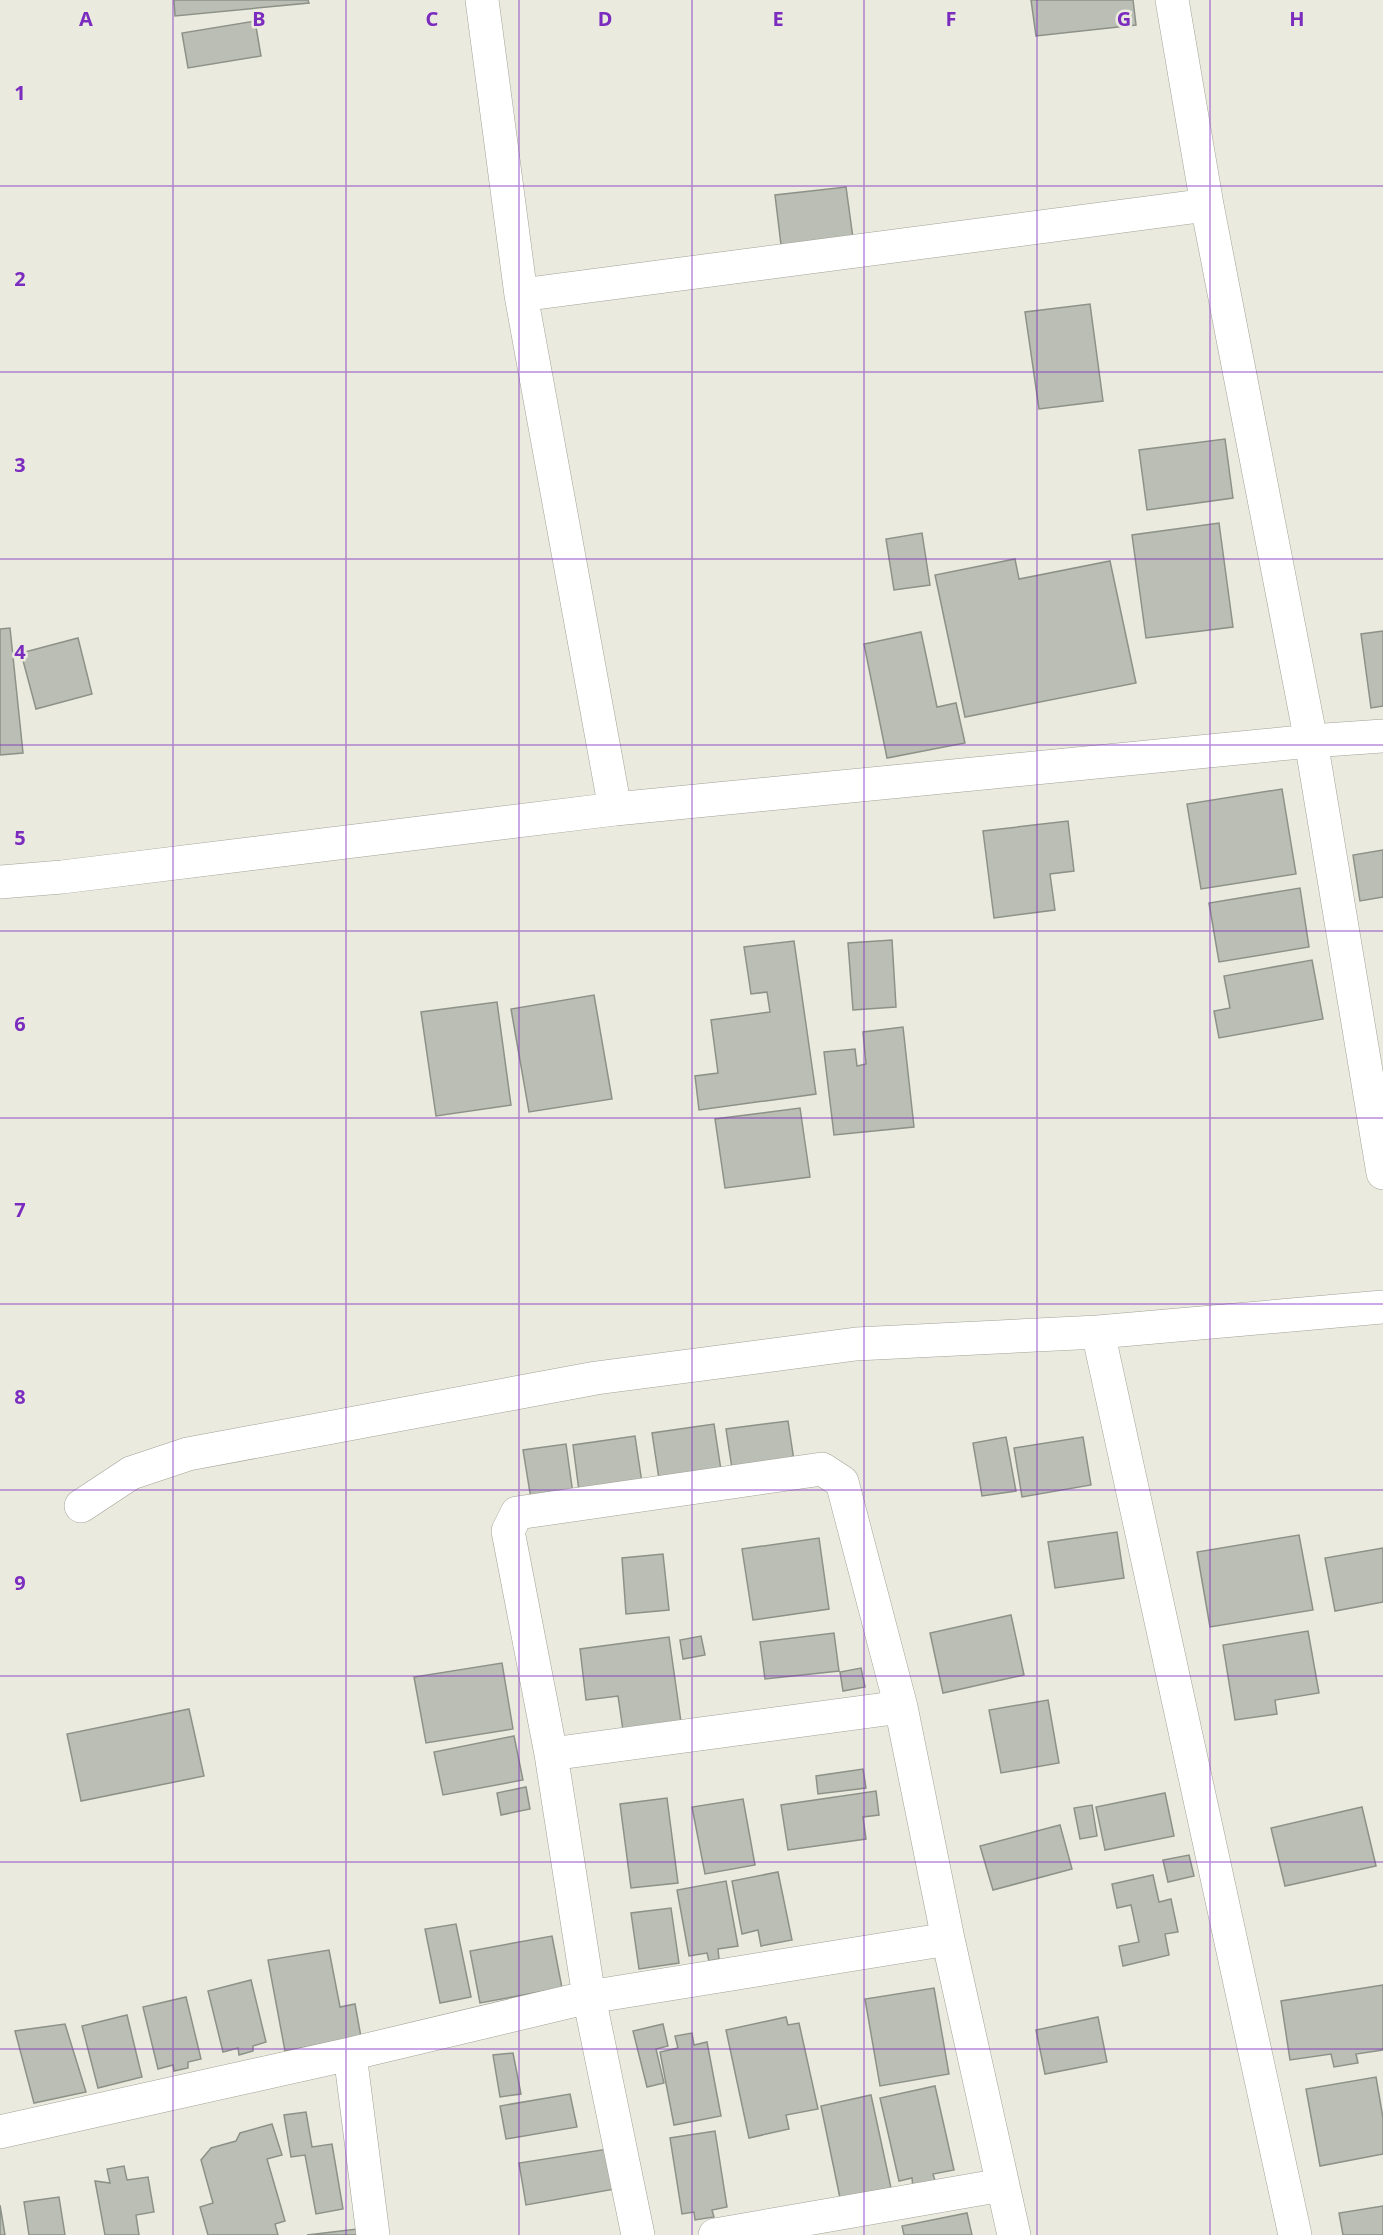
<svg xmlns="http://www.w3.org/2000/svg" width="1383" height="2235" font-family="'Noto Sans',sans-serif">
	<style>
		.building { fill: #babeb4; stroke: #8d9288; stroke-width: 1.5 }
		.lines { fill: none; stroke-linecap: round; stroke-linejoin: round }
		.street-casing { stroke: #a2a297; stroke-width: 34 }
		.street { stroke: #fff; stroke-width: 33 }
		.grid { fill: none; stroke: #7b2cbf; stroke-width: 1.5; stroke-opacity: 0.55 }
		.grid-label { font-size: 20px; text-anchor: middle; font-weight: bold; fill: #7b2cbf; stroke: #ebeadf; stroke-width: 5; stroke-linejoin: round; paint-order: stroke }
	</style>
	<rect width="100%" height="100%" fill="#ebeadf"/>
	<!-- building -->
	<path class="building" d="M174,0h134l1,3 -134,13z
		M1031,0h102l3,25 -100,11z
		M255,21l6,35 -73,12 -6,-35z
		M846,187l7,51 -72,7 -6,-50z
		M1090,304l13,97 -64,8 -14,-97z
		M1225,439l8,59 -86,12 -8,-60z
		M1219,523l14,104 -87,11 -14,-103z
		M922,533l8,52 -36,5 -8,-51z
		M1015,559l4,20 91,-18 26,122 -171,34 -30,-142z
		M10,628l13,125 -23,2v-126z
		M1383,631v75l-12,2 -10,-74z
		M921,632l16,75 19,-4 9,40 -78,15 -23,-114z
		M78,638l14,56 -56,15 -15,-56z
		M1282,789l14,85 -95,15 -14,-85z
		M1068,821l6,50 -24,3 5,36 -61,8 -11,-87z
		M1383,850v47l-23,4 -7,-46z
		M1300,888l9,59 -90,15 -10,-59z
		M892,940l4,67 -43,3 -5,-67z
		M794,941l22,153 -117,16 -4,-34 23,-3 -7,-53 59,-8 -3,-20 -16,2 -7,-47z
		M1312,960l11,59 -104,19 -5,-27 16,-3 -6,-32z
		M594,995l18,104 -83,13 -18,-103z
		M497,1002l14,103 -75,11 -15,-104z
		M903,1027l11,100 -80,8 -10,-83 31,-3 2,17 9,-2 -3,-32z
		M800,1108l10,69 -85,11 -10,-69z
		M788,1421l7,46 -62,8 -7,-46z
		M714,1424l7,46 -62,9 -7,-46z
		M635,1436l7,47 -63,8 -6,-46z
		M1006,1437l10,54 -34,5 -9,-53z
		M1083,1437l8,48 -69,12 -8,-49z
		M566,1444l7,50 -42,5 -8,-49z
		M1117,1532l7,46 -69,10 -7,-46z
		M1299,1535l14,75 -103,17 -13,-75z
		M819,1538l10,71 -76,11 -11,-71z
		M1383,1548v54l-48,9 -10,-53z
		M663,1554l6,56 -43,4 -4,-56z
		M1011,1615l13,60 -81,18 -13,-60z
		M1308,1631l11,62 -44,7 2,14 -42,6 -12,-75z
		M834,1633l5,38 -74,8 -5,-37z
		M701,1636l4,19 -22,4 -3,-19z
		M669,1637l12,85 -58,8 -5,-34 -32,4 -6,-51z
		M502,1663l11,66 -87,14 -12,-66z
		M861,1668l4,19 -22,4 -3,-19z
		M1048,1700l11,63 -58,10 -12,-63z
		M189,1709l15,67 -123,25 -14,-67z
		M514,1736l9,44 -80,15 -9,-43z
		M863,1769l3,19 -48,6 -2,-18z
		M526,1787l4,22 -29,6 -4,-22z
		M876,1791l3,24 -16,2 3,22 -78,11 -7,-45z
		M1165,1793l9,43 -69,14 -9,-43z
		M667,1798l11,85 -47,5 -11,-84z
		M743,1799l12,66 -50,9 -13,-67z
		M1092,1805l5,31 -17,3 -6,-31z
		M1362,1807l14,59 -91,20 -14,-58z
		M1060,1825l12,44 -79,21 -13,-44z
		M1189,1855l5,21 -26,6 -5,-22z
		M778,1872l14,68 -31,6 -3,-16 -16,4 -10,-53z
		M1153,1875l6,27 12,-3 7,33 -13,2 4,21 -46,11 -4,-20 20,-4 -8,-37 -14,3 -5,-24z
		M726,1881l12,65 -20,3 1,10 -10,2 -2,-8 -18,3 -12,-66z
		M671,1908l8,55 -40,6 -8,-56z
		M456,1924l15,73 -31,6 -15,-74z
		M552,1936l10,52 -82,15 -10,-52z
		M329,1950l11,57 15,-3 6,33 -76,14 -17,-91z
		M251,1980l15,62 -13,4v5l-14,4 -1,-7 -15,4 -15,-61z
		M1383,1985v65l-27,4 2,9 -24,4 -3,-13 -41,6 -9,-59z
		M934,1988l15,86 -69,12 -15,-87z
		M186,1997l15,62 -13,3v6l-14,3 -1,-6 -15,4 -15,-62z
		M127,2015l15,62 -44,11 -16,-62z
		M786,2017l2,8 11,-2 19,86 -32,6 3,14 -40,9 -23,-108z
		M1098,2017l9,45 -62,12 -9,-44z
		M65,2024l21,68 -52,11 -19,-72z
		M663,2024l5,22 -12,3 8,34 -17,4 -14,-56z
		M692,2033l2,12 13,-3 14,74 -47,9 -14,-73 18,-4 -3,-12z
		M513,2053l8,41 -21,3 -7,-42z
		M1376,2077l7,41v36l-63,12 -14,-77z
		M935,2086l19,84 -21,4 3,10 -23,4 -1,-10 -13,3 -19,-83z
		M570,2094l7,33 -71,12 -6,-33z
		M871,2095l20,93 -51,10 -19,-92z
		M306,2112l6,35 20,-3 11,65 -27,5 -11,-59 -14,2 -7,-42z
		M272,2124l10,31 -15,4 18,62 -10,3 3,11h-70l-8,-28 13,-4 -12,-43 10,-12 25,-7 4,-8z
		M715,2131l12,76 -15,3 2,7 -19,3 -1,-8 -12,2 -12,-76z
		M608,2149l7,40 -89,16 -7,-42z
		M124,2166l3,14 21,-3 6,35 -18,3 3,20h-34l-10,-54 15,2 -3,-14z
		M59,2197l6,38h-36l-5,-33z
		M0,2205l5,30h-5z
		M1383,2206v29h-40l-4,-22z
		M967,2213l5,22h-68l-2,-9z
		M357,2229l1,6h-51z"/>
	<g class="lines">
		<!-- street casing -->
		<g class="street-casing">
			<path id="street" d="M1172,0l35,205 104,536 72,432
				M521,295l686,-90
				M615,809l696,-68 72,-5
				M0,882l62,-5 553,-68 -94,-514 -39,-295
				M1098,1332l197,903
				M81,1506l50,-33 57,-19 408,-76 260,-34 242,-12 285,-25
				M551,1754l350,-47
				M350,2054l23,181
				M0,2132l350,-78 239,-57 359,-58
				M638,2235l-49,-238 -38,-243 -43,-223 9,-18 305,-44 20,13 59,225 47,232 66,296
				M715,2235l287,-50 -3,-9"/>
		</g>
		<!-- street -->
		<use href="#street" class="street"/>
	</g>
	<!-- grid -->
	<path class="grid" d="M173,0v2235M346,0v2235M519,0v2235M692,0v2235M864,0v2235M1037,0v2235M1210,0v2235M0,186h1383M0,372h1383M0,559h1383M0,745h1383M0,931h1383M0,1118h1383M0,1304h1383M0,1490h1383M0,1676h1383M0,1862h1383M0,2049h1383"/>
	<g class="grid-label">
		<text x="86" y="26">A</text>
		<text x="259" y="26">B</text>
		<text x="432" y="26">C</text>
		<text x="605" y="26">D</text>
		<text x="778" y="26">E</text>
		<text x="951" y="26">F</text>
		<text x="1124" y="26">G</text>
		<text x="1297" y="26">H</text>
		<text x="20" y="100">1</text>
		<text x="20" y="286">2</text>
		<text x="20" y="472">3</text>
		<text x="20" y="659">4</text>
		<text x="20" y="845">5</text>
		<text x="20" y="1031">6</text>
		<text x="20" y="1217">7</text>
		<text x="20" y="1404">8</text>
		<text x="20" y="1590">9</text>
	</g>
</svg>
